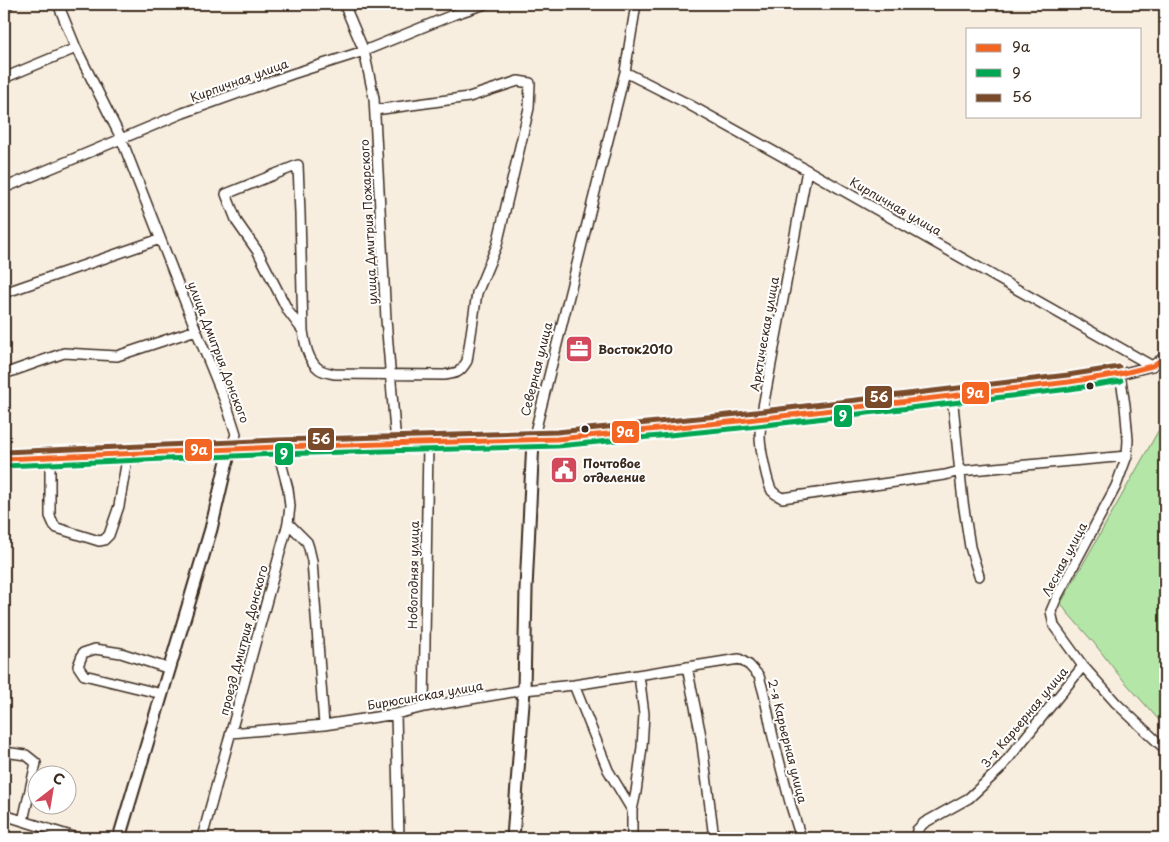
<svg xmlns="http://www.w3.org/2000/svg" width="1169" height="842" font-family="'Playpen Sans',sans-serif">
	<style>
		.green { fill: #b3e6a7; stroke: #778862 }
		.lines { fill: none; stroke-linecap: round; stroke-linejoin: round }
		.street-casing { stroke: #3b2a1e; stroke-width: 12 }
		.secondary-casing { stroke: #3b2a1e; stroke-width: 15 }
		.street { stroke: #fff; stroke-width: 9 }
		.secondary { stroke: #fff; stroke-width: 11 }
		.bus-1-casing { stroke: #fff; stroke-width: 9 }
		.bus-2-casing { stroke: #fff; stroke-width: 9 }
		.bus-3-casing { stroke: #fff; stroke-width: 9 }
		.bus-1 { stroke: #f26522; stroke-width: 5 }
		.bus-2 { stroke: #00a651; stroke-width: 5 }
		.bus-3 { stroke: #7a4b2a; stroke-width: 5 }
		.bus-dot { fill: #3b2a1e; stroke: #fff; stroke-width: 2 }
		.labels { text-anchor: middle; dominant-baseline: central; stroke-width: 4; stroke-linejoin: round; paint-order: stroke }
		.street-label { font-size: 12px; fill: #3b2a1e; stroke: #fff }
		.poi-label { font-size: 12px; font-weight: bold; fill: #3b2a1e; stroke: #fff; text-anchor: start }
		.line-badge { stroke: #fff; stroke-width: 2 }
		.badge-label { font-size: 14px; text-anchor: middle; font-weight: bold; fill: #fff }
	</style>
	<rect width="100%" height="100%" fill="#f7eee0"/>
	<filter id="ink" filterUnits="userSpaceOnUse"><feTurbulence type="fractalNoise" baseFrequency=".02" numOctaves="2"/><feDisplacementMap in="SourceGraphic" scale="10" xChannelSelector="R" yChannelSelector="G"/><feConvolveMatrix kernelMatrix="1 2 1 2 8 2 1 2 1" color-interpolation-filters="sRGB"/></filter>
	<g filter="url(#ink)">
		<!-- green -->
		<path class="green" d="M1165,419v308l-47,-53 -24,-31 -28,-32 -5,-8z"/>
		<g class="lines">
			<!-- street casing -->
			<g class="street-casing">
				<path id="street" d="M58,4l18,44 45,90 75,192 31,76 9,28 -5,15
					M344,4l20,47 10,47 12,221 10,125
					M4,5l5,-1
					M625,72l63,32 119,66 345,196
					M4,78l72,-30
					M298,165l2,49 3,117 -15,-20 -30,-59 -21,-30 -11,-28z
					M807,170l-46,248c0,6 -1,13 -1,19 0,10 7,46 12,54 3,3 6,5 10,7l163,-23 15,-4 167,-15
					M4,188l179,-75 109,-39 72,-23 91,-37 30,-10
					M4,293l156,-54
					M303,331c2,13 5,30 16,38 4,3 11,4 15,5l110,1c13,-2 16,-2 23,-14l10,-68 20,-48 32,-137 1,-25 -12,-2 -49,16 -94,13
					M1165,357l-13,9 -32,8 5,31 3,35 -1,16 -11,30 -59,111 -6,14 3,15 29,40 33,37 49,46
					M4,374l60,-21 53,3 79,-26
					M952,395l11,107 7,45 9,29
					M533,440l92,-368 11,-68
					M50,456v60l4,9 3,3 42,13 5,-1 5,-5 10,-29 9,-53
					M288,523l19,19 2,6 3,13 12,164 72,-11 28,-7 100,-17 50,-5 165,-26 10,6 10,11 5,18 9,43 18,69 10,32
					M687,667l14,69 13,102
					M574,685l34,85 24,40
					M162,694l-78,-19 -6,-9 5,-13 12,-4 26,4 49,16
					M424,707l4,-264
					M396,714l3,124
					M231,733l93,-8
					M4,752l22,3 10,8 -13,58
					M4,815l73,23
					M202,838l86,-315 2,-17 -2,-17 -11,-42
					M632,838v-28l4,-18 6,-45 2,-33 -5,-39
					M916,838l1,-8 7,-7 45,-25 31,-29 83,-103"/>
			</g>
			<!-- secondary casing -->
			<g class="secondary-casing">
				<path id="secondary" d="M4,459l273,-12 280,-8 182,-18 330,-39 51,-8
					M119,838l92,-309 15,-64 5,-16
					M513,838l11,-148 2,-101 7,-149"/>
			</g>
			<!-- street -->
			<use href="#street" class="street"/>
			<!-- secondary -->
			<use href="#secondary" class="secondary"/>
			<!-- bus-1 casing -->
			<g class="bus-1-casing">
				<path id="bus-1" d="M4,459l273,-12 280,-8 182,-18 330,-39 51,-8 32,-8 13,-9"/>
			</g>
			<!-- bus-2 casing -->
			<g class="bus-2-casing">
				<path id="bus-2" d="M4,466l273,-12 281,-8 182,-18 330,-39 51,-8"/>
			</g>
			<!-- bus-3 casing -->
			<g class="bus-3-casing">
				<path id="bus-3" d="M4,452l273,-12 280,-8 181,-18 330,-39 51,-8"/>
			</g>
			<!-- bus-1 -->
			<use href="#bus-1" class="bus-1"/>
			<!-- bus-2 -->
			<use href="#bus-2" class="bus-2"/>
			<!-- bus-3 -->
			<use href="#bus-3" class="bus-3"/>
		</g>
	</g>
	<!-- icons -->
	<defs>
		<g id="office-square" transform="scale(1.4375)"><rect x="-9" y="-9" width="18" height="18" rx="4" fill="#d1495b" stroke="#fff"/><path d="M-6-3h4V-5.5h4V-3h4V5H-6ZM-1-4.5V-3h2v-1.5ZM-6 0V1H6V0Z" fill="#fff"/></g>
		<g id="civic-square" transform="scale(1.4375)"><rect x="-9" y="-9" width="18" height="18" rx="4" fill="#d1495b" stroke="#fff"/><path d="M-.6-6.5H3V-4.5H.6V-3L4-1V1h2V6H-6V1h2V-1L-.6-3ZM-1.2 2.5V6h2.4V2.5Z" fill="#fff"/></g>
	</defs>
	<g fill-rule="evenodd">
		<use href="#office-square" x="579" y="349"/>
		<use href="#civic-square" x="564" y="470"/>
	</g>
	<!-- markers -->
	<g class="bus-dot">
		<circle cx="1090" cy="386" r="4.5"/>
		<circle cx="585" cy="429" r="4.5"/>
	</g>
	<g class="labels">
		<!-- street labels -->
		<g class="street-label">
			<text transform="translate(239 80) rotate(-20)">Кирпичная улица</text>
			<text transform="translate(896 206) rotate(30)">Кирпичная улица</text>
			<text transform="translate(368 222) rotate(-93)">улица Дмитрия Пожарского</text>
			<text transform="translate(764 334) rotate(-80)">Арктическая улица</text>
			<text transform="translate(219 352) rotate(69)">улица Дмитрия Донского</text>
			<text transform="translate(536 369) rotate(-76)">Северная улица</text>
			<text transform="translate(1064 559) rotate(-62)">Лесная улица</text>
			<text transform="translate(413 575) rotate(-89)">Новогодняя улица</text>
			<text transform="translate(243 640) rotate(-75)">проезд Дмитрия Донского</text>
			<text transform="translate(425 695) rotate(-10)">Бирюсинская улица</text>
			<text transform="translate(1024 717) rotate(-50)">3-я Карьерная улица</text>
			<text transform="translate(788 741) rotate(76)">2-я Карьерная улица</text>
		</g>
		<!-- poi labels -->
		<g class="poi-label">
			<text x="598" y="349">Восток2010</text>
			<text x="583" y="463">Почтовое<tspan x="583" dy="14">отделение</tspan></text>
		</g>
	</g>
	<g class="line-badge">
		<rect x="961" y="381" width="29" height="24" rx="5" fill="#f26522"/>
		<rect x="864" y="385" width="29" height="24" rx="5" fill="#7a4b2a"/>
		<rect x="833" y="404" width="20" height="24" rx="5" fill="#00a651"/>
		<rect x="611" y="420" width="29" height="24" rx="5" fill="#f26522"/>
		<rect x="307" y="427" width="28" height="24" rx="5" fill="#7a4b2a"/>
		<rect x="184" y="438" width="29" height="24" rx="5" fill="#f26522"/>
		<rect x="274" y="442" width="20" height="24" rx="5" fill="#00a651"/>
	</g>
	<g class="badge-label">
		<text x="975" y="398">9а</text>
		<text x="879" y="402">56</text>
		<text x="843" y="421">9</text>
		<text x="625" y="437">9а</text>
		<text x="321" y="444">56</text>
		<text x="199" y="455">9а</text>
		<text x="284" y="459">9</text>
	</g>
	<!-- margin -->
	<rect width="1169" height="842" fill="none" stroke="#fff" stroke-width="20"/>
	<rect x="10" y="10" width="1149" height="822" fill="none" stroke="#3b2a1e" stroke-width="2" filter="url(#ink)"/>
	<!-- legend -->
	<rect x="966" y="28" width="175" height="90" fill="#ffffff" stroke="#b1aaa5"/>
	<rect x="976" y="44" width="25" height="8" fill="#f26522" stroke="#b1aaa5"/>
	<text x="1012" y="52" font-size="15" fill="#3b2a1e">9а</text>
	<rect x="976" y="69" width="25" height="8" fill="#00a651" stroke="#b1aaa5"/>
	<text x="1012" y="78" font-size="15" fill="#3b2a1e">9</text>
	<rect x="976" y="94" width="25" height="8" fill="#7a4b2a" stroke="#b1aaa5"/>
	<text x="1012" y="102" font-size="15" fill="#3b2a1e">56</text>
	<!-- north arrow -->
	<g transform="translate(52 790) rotate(31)"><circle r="24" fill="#ffffff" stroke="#b1aaa5"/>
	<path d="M0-4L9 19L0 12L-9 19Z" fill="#d1495b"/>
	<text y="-8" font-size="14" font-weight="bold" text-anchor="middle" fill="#3b2a1e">С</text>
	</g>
</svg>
